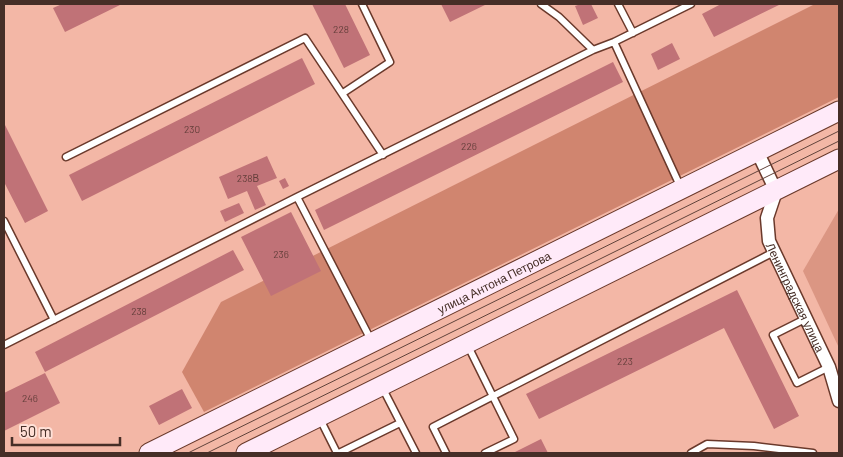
<svg xmlns="http://www.w3.org/2000/svg" width="843" height="457" font-family="Barlow,sans-serif">
	<style>
		.green { fill: #db9683 }
		.forest { fill: #d0856f }
		.building { fill: #c07277 }
		.lines { fill: none; stroke-linecap: round; stroke-linejoin: round }
		.lane-casing { stroke: #6a392b; stroke-width: 9 }
		.street-casing { stroke: #6a392b; stroke-width: 15 }
		.secondary-casing { stroke: #6a392b; stroke-width: 21 }
		.lane { stroke: #fff; stroke-width: 6 }
		.street { stroke: #fff; stroke-width: 12 }
		.secondary { stroke: #ffeaf9; stroke-width: 19 }
		.tram { stroke: #61433b; stroke-width: 1 }
		.labels { text-anchor: middle; dominant-baseline: central; stroke-width: 4.5; stroke-linejoin: round; paint-order: stroke }
		.number-label { font-size: 10px; fill: #643f3b }
		.street-label { font-size: 12px; fill: #462e27; stroke: #ffe0d7 }
	</style>
	<rect width="100%" height="100%" fill="#f3b7a6"/>
	<!-- green -->
	<path class="green" d="M839,209v139l-36,-77z"/>
	<!-- forest -->
	<path class="forest" d="M815,4h24v93l-635,315 -22,-40 39,-70z"/>
	<!-- building -->
	<path class="building" d="M62,4h60l-57,28 -12,-24z
		M312,4h33l25,51 -26,13z
		M441,4h46l-37,18z
		M581,4h10l7,14 -15,7 -8,-19z
		M721,4h60l-67,33 -12,-23z
		M672,43l8,16 -22,11 -7,-16z
		M302,58l13,26 -233,117 -13,-26z
		M613,62l10,20 -299,148 -9,-20z
		M4,123l44,88 -23,12 -21,-41z
		M267,156l10,22 -20,8 9,19 -11,5 -8,-19 -19,8 -9,-22z
		M285,178l4,8 -6,3 -4,-8z
		M239,203l5,10 -19,9 -5,-11z
		M291,212l30,59 -50,25 -30,-59z
		M233,250l11,20 -199,102 -10,-20z
		M737,290l62,126 -25,13 -50,-101 -185,91 -13,-25z
		M45,373l15,30 -56,28v-38z
		M182,389l10,19 -33,17 -10,-19z
		M541,439l7,14h-35z"/>
	<g class="lines">
		<!-- lane casing -->
		<g class="lane-casing">
			<path id="lane" d="M541,4l18,13 34,33
				M618,4l15,29
				M614,42l67,146
				M343,93l47,-31 -28,-58
				M66,157l239,-119 78,117
				M297,197l296,-147 21,-8 77,-38
				M4,221l50,99
				M805,319l-32,16 24,48 32,-16
				M4,345l293,-148 74,143
				M468,346l46,93 -29,14
				M382,387l34,66
				M320,419l17,34
				M339,453l61,-30
				M446,453l-13,-26 341,-175
				M691,453l16,-9 47,2 59,7"/>
		</g>
		<!-- street casing -->
		<g class="street-casing">
			<g id="street">
				<path id="s1" d="M757,151l19,40 -9,27 2,23 60,126 10,34"/>
			</g>
		</g>
		<!-- secondary casing -->
		<g class="secondary-casing">
			<g id="secondary">
				<path id="s2" d="M149,453l690,-342"/>
				<path d="M246,453l593,-294"/>
			</g>
		</g>
		<!-- lane -->
		<use href="#lane" class="lane"/>
		<!-- street -->
		<use href="#street" class="street"/>
		<!-- secondary -->
		<use href="#secondary" class="secondary"/>
		<!-- tram -->
		<path class="tram" d="M188,453l651,-322
			M207,453l632,-312"/>
	</g>
	<g class="labels">
		<!-- number labels -->
		<g class="number-label">
			<text x="341" y="29">228</text>
			<text x="192" y="129">230</text>
			<text x="469" y="146">226</text>
			<text x="248" y="178">238В</text>
			<text x="281" y="254">236</text>
			<text x="139" y="311">238</text>
			<text x="625" y="361">223</text>
			<text x="30" y="398">246</text>
		</g>
		<!-- street labels -->
		<g class="street-label">
			<text stroke="none"><textPath href="#s2" startOffset="385">улица Антона Петрова</textPath></text>
			<text stroke="none"><textPath href="#s1" startOffset="158">Ленинградская улица</textPath></text>
		</g>
	</g>
	<!-- border -->
	<rect width="843" height="457" fill="none" stroke="#462e27" stroke-width="10"/>
	<!-- scale -->
	<path d="M12 437v8h108v-8" fill="none" stroke="#462e27" stroke-width="2.5"/>
	<text x="20" y="437" font-size="15" fill="#462e27" stroke="#ffe0d7" stroke-width="4" paint-order="stroke">50 m</text>
</svg>
